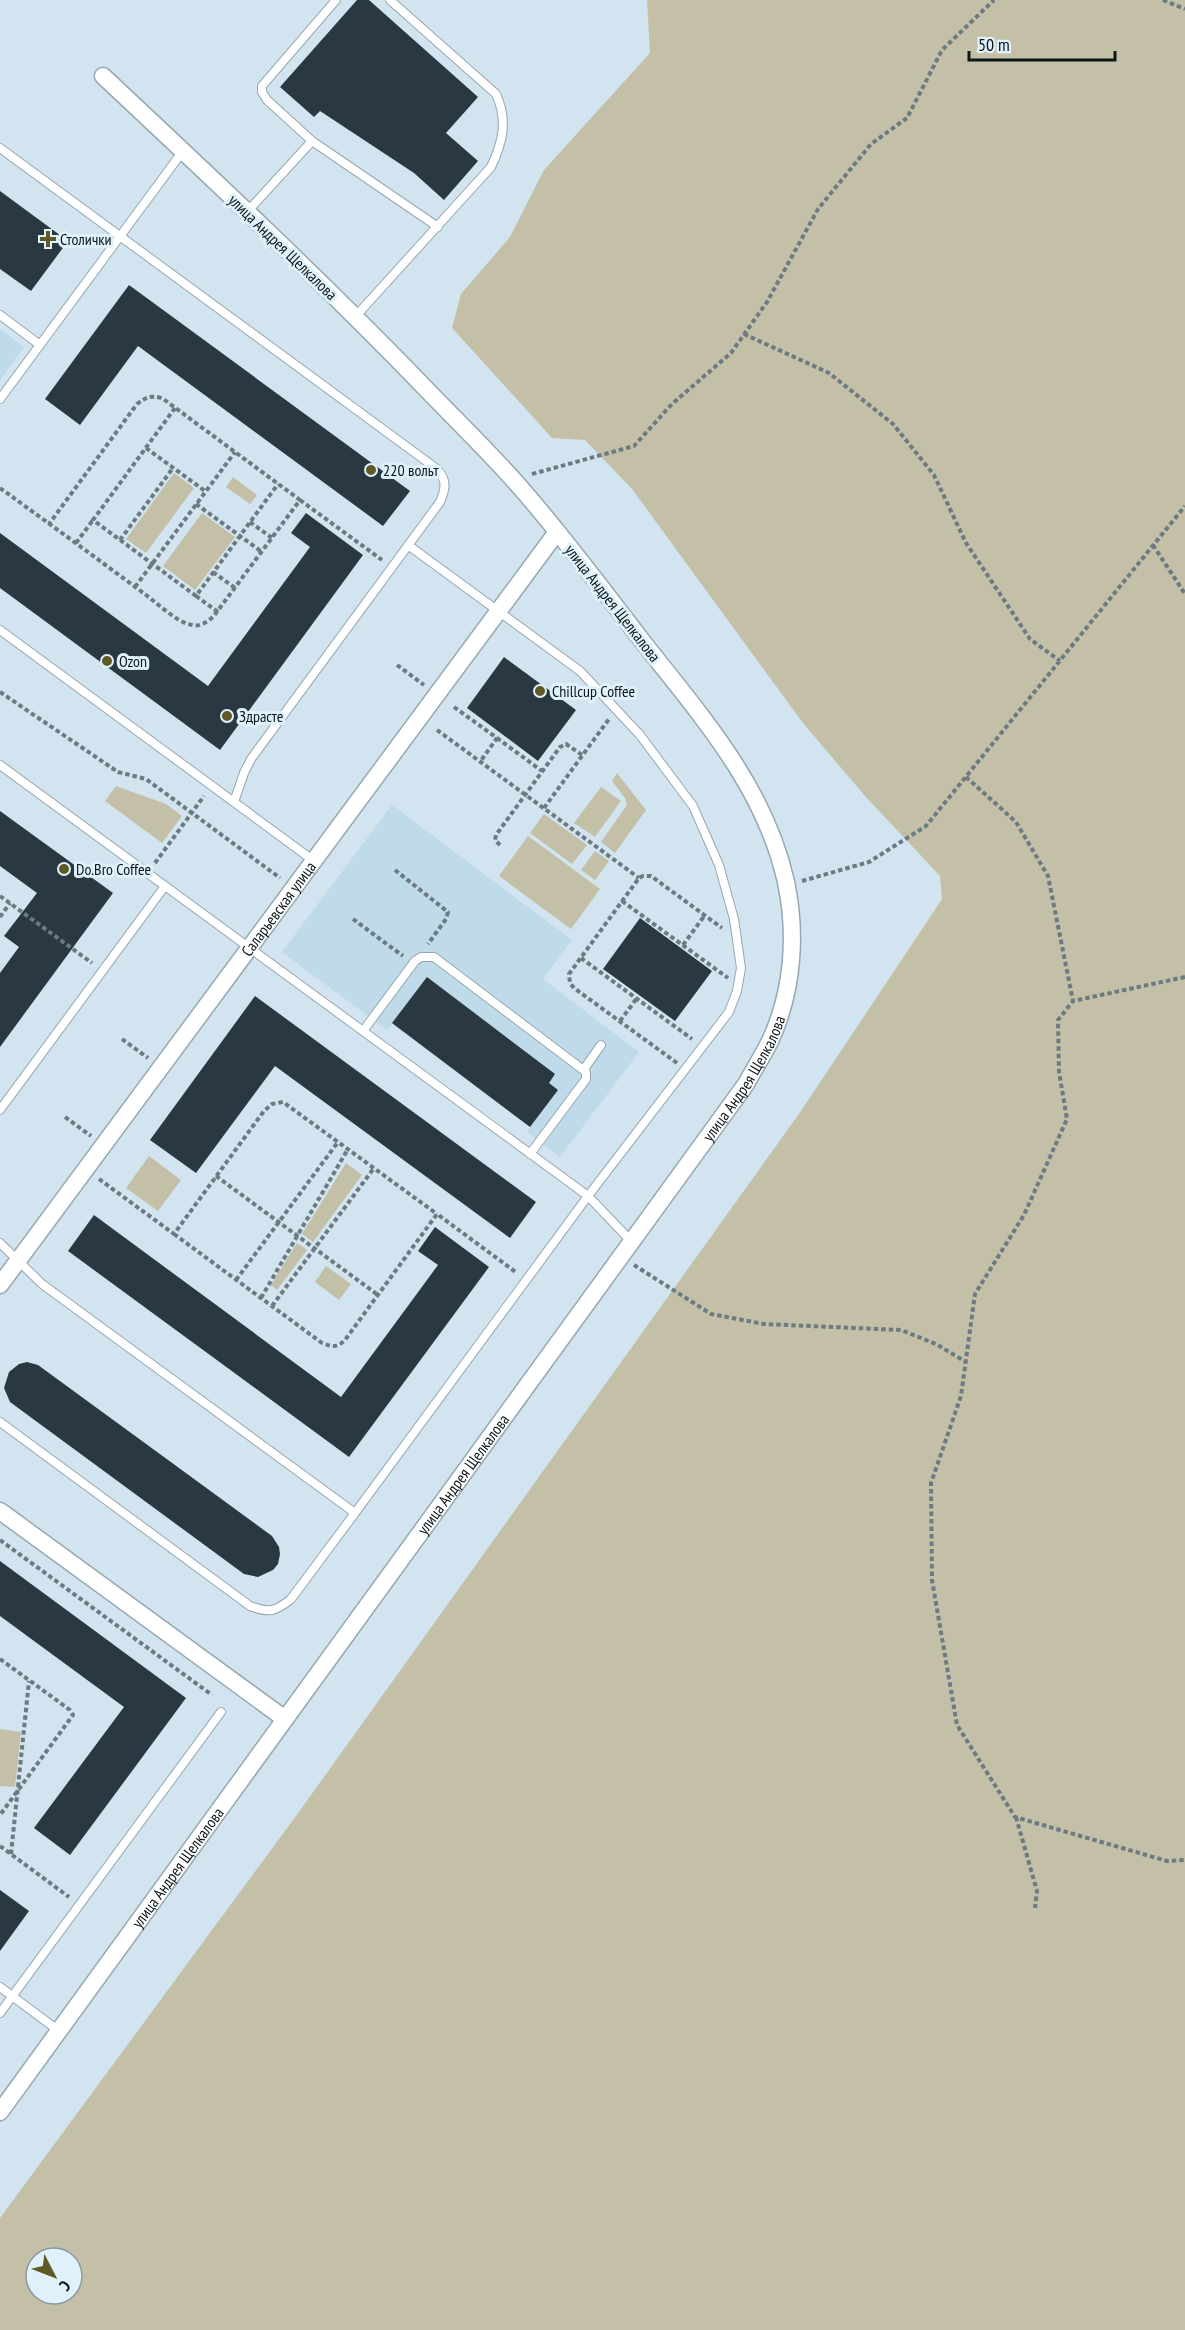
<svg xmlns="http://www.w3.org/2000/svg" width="1185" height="2330" font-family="'PT Sans Narrow',sans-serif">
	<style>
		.built { fill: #bfdae8 }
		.green { fill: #c3c0a7; fill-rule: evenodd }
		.building { fill: #2a3941 }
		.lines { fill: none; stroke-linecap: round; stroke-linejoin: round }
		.lane-casing { stroke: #96a8b1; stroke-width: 10 }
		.street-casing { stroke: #96a8b1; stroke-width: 19 }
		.path { stroke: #6d7a81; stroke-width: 4; stroke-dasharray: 4.5 3; stroke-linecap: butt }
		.lane { stroke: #fff; stroke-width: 8 }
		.street { stroke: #fff; stroke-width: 16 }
		.poi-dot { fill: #615a27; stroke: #dff2fc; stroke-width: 2 }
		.labels { text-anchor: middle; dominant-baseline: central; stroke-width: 6; stroke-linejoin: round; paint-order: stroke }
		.poi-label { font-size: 16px; fill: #0e1518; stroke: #dff2fc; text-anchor: start }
		.street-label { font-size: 16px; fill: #0e1518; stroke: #dff2fc }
	</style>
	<rect width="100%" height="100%" fill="#d1e4ef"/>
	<!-- built -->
	<path class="built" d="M0,329l24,18 -24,33z
		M392,805l180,135 -29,39 96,73 -79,105 -33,-25 3,-5 -138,-103 -5,6 -105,-78z"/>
	<!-- green -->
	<path class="green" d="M647,0h538v2330h-1185v-112l296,-402 505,-705 141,-212 -2,-23 -75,-80 -62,-73 -171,-234 -47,-49 -33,-2 -100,-110 9,-34 49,-57 34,-67 106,-117zM36,2258h36v36h-36z
		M174,473l20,15 -48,65 -20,-14z
		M233,477l24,18 -7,9 -24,-17z
		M202,513l33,24 -40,53 -32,-24z
		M617,773l29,37 -31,43 -14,-11 26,-37 -2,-7 -13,-17z
		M116,786l50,18 16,12 -20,27 -57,-42z
		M601,787l20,14 -26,36 -21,-14z
		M544,814l43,31 -15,19 -42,-31z
		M528,836l72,53 -29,40 -72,-53z
		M595,851l14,10 -14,19 -14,-10z
		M149,1156l32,24 -23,31 -32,-23z
		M346,1163l16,12 -49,67 -11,-8z
		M297,1243l10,7 -30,40 -6,-5z
		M326,1266l25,18 -12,16 -24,-18z
		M0,1729l21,3 -6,55 -15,-1z"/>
	<!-- building -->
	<path class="building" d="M357,0h12l109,97 -32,36 32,28 -34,39 -30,-27 -94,-62 -6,6 -34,-30z
		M0,191l68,50 -37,50 -31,-22z
		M129,285l281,206 -27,35 -245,-180 -58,79 -35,-26z
		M306,513l57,42 -143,195 -220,-162v-55l208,153 102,-139 -19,-14z
		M504,657l72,53 -38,51 -71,-53z
		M0,811l113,82 -113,154v-74l19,-26 -15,-11 33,-43 -37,-27z
		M640,918l72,53 -37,50 -72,-52z
		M427,977l128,97 -6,9 9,7 -28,37 -138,-104z
		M255,996l281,206 -26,36 -235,-172 -79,107 -46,-33z
		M94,1215l247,182 97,-132 -20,-14 17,-24 54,40 -140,190 -281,-206z
		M27,1362l11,3 234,171 7,11 1,7 -2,10 -5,6 -15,7 -14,-3 -234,-172 -6,-14 5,-16 10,-8z
		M0,1561l186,137 -116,157 -36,-27 90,-121 -124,-91z
		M0,1890l29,21 -29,40z"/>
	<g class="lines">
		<!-- lane casing -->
		<g class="lane-casing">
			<path id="lane" d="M312,141l126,86
				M0,148l437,321c10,11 9,19 3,33l-189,257 -7,14 -10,29
				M247,212l65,-71 -45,-41 -5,-8v-6l74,-86
				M0,315l40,30
				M355,317l136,-150c12,-25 17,-47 5,-73l-106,-94
				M0,399l183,-248
				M0,630l314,231
				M0,765l588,431 43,45
				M363,1031l52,-70 6,-4h13l152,115v7l-56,75
				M584,1069l17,-24
				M0,1110l165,-224
				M0,1243l42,41 313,229 233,-317 141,-184 8,-21 4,-23 -7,-49 -15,-54 -26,-59 -53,-71 -60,-64 -172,-126
				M0,1422l250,184c19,7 25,6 41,-7l64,-86
				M0,1987l59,44
				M0,2013l221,-301"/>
		</g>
		<!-- street casing -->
		<g class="street-casing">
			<g id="street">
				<path id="s1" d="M0,1285l557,-753"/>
				<path d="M0,1511l285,208"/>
				<path id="s2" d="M0,2112l746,-1028c8,-15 18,-30 25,-45 22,-49 26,-105 15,-157 -21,-95 -85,-166 -143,-240 -41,-53 -80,-106 -124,-156 -28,-32 -59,-62 -89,-93 -105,-109 -216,-213 -327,-317"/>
			</g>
		</g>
		<!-- path -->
		<path class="path" d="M1163,0l22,9
			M744,334l85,39 64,51 41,51 32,68 64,96 30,22
			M175,408l-82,112 103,76 82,-112
			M146,448l59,43
			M532,474l102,-28 38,-42 59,-51 36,-51 51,-93 53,-65 36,-26 35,-68 52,-50
			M0,488c47,34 95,69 142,104 13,9 35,31 50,33 8,2 15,-3 21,-8l87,-117 -138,-102c-11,-3 -16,-1 -25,6l-88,120
			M300,500l82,60
			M196,504l66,48
			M250,522l22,16
			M120,540l53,-72
			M76,543l17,-23
			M1153,545l32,49
			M213,572l22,16
			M135,587l100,-135
			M196,596l22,16
			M397,665l27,20
			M0,692l118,80 28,7 134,99
			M454,707l43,31 -17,24
			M437,730l202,148
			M497,738l45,33
			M966,777l50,45 32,54 25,125
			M544,808l65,-89
			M500,845l-5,-5 1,-5 64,-88 6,-3 16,11
			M155,863l49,-67
			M395,870l53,42 -2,7 -18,25
			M802,881l67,-19 57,-36 259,-320
			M0,896l92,67
			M622,901l106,77
			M0,917l10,-14
			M353,919l50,37
			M683,945l22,-30
			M581,958l111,81
			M1185,977l-112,24 -15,19 1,52 8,47 -43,96 -49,79 -14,102 -30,87 1,97 25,145 58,92 152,44 18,-1
			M620,1021l17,-23
			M122,1039l26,19
			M677,1063l-103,-75 -4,-5 -1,-9 70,-96 4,-2h8l71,52
			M65,1117l26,19
			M216,1176l162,119
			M99,1179l75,55 90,-123 8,-7 11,-2 154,112
			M174,1234l148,109c10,4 15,5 23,-3l92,-126 80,59
			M634,1265l77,49 53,10 137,6 35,14 30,18
			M236,1280l102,-138
			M261,1298l87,-149
			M272,1306l102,-138
			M0,1540l212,155
			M0,1659l70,51 3,5 -73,100
			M1016,1817l21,74 -2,17
			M0,1846l69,51
			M11,1854l18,-173"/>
		<!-- lane -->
		<use href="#lane" class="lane"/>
		<!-- street -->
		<use href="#street" class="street"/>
	</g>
	<!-- markers -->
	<g class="poi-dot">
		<path d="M45 230h6v6h6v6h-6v6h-6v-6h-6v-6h6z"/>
		<circle cx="371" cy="470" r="6"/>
		<circle cx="107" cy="661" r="6"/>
		<circle cx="540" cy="691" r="6"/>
		<circle cx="227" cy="716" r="6"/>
		<circle cx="64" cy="869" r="6"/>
	</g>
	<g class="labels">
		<!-- poi labels -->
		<g class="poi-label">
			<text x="60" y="239">Столички</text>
			<text x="383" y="470">220 вольт</text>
			<text x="119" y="661">Ozon</text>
			<text x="552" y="691">Chillcup Coffee</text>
			<text x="239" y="716">Здрасте</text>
			<text x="76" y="869">Do.Bro Coffee</text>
		</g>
		<!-- street labels -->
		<g class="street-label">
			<text transform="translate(283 247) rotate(44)">улица Андрея Щелкалова</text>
			<text transform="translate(613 603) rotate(52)">улица Андрея Щелкалова</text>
			<text stroke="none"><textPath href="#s1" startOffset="468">Саларьевская улица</textPath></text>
			<text stroke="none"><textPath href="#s2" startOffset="1274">улица Андрея Щелкалова</textPath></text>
			<text stroke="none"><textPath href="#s2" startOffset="788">улица Андрея Щелкалова</textPath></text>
			<text stroke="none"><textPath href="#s2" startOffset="302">улица Андрея Щелкалова</textPath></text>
		</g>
	</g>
	<!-- north arrow -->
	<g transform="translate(54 2276) rotate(132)"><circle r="28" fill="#dff2fc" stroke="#8b9aa1" stroke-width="1.5"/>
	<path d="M0-4.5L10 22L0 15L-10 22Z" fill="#615a27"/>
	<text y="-9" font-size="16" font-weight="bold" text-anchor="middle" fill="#0e1518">С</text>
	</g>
	<!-- scale -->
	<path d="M969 51v9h146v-9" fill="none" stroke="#0e1518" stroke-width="3"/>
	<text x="978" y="51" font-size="18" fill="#0e1518" stroke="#dff2fc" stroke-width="4.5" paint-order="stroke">50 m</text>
</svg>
